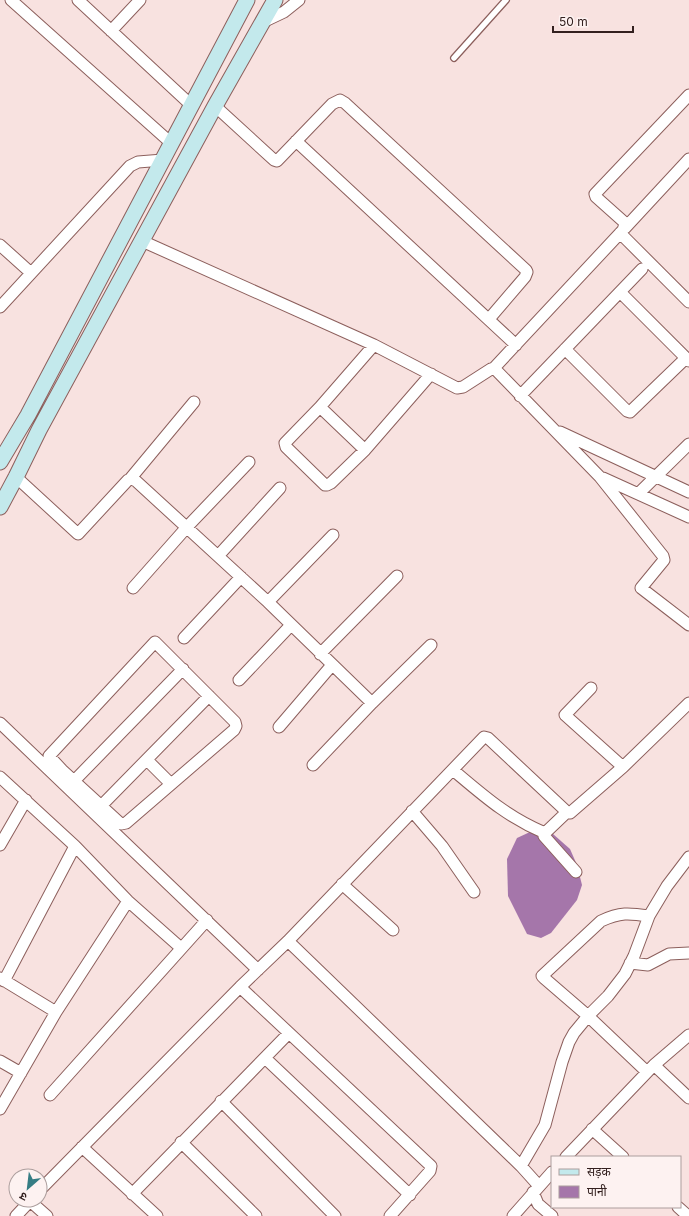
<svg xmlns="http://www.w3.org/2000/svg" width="689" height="1216" font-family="Inter,'Noto Sans Devanagari',sans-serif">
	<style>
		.water { fill: #a576aa }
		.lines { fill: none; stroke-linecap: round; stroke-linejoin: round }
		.service-casing { stroke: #8c5f5c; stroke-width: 8 }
		.minor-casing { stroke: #8c5f5c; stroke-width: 13 }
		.secondary-casing { stroke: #8c5f5c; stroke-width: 17 }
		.service { stroke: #fff; stroke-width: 5.5 }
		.minor { stroke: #fff; stroke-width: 11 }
		.secondary { stroke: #c3e9ec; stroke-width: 15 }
	</style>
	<rect width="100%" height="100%" fill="#f8e2e0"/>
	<!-- water -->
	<path class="water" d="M530,832l23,2 17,15 7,16 5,20 -5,15 -26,33 -10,5 -14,-4 -19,-38 -1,-37 10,-21z"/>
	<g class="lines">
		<!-- service casing -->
		<g class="service-casing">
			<path id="service" d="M454,58l52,-58"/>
		</g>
		<!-- minor casing -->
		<g class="minor-casing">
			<path id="minor" d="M11,0l160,143
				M78,0l113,105
				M263,22l21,-10 15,-12
				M111,31l29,-31
				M215,106l59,54 3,1 55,-57 8,-4 5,3 181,167 1,2 -2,5 -36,42
				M296,141l220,204
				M625,228l64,-69
				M620,233l69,69
				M142,241l232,104 83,43 6,-1 28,-18 3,-1 106,109 63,79 1,4 -23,28 48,37
				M0,245l31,28
				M620,292l69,69
				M0,307l130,-141 8,-4 25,-2
				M374,345l-54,62 -35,36 1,4 39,38h2l4,-2 34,-33 66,-76
				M565,349l62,62 3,1 56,-54
				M494,368l129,-138 2,-6 -1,-2 -28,-25 -1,-3 94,-99
				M520,396l122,-127
				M320,407l45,43
				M560,432l129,60
				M16,477l62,57 50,-54 4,-1 4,2 132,121 104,101
				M603,478l86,39
				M130,479l64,-77
				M638,494l51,-50
				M218,556l62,-68
				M133,588l54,-61 62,-65
				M268,602l65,-67
				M184,638l57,-61
				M155,642l80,80 1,4 -2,4 -108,93 -5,1 -59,-54 -13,-14z
				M320,654l77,-78
				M239,680l52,-55
				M591,688l-26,27 58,52
				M0,723l258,247
				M279,727l53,-62
				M147,760l24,24
				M313,765l59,-62 59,-58
				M453,770c31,26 54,47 92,63
				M0,777l75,69 53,55 53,47
				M74,781l109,-112
				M101,806l108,-110
				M412,811l30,35 32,46
				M567,812l-22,21 -1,3 32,36
				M0,845l26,-45
				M342,884l51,46
				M288,941l233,225 18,20
				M630,963l18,2 21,-11 20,-1
				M0,978l56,34
				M4,981l71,-135
				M240,987l191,179 -1,5 -40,45
				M265,1058l145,137
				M0,1061l21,12
				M654,1065l35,33
				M647,1072l-59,-56 -44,-38 -2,-2 59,-55c19,-9 28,-8 48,-5
				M50,1095l157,-175
				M221,1101l114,115
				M0,1109l56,-97 72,-111
				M592,1129l31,28
				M181,1142l75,74
				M82,1147l75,69
				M566,1157l88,-92 35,-30
				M521,1166l24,-41 17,-63 7,-20 5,-9 14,-17 20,-20 17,-22 9,-18 15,-40 18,-30 22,-29
				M40,1190l200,-203 48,-46 196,-204 4,1 79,74 3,1 53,-46 66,-64
				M533,1192l5,12 14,12
				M132,1194l157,-161
				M30,1201l17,15
				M678,1207l10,9
				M16,1216l15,-16
				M513,1216l39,-44"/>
		</g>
		<!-- secondary casing -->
		<g class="secondary-casing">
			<path id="secondary" d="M0,462l28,-47 219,-415
				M0,507l16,-30 23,-47 176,-324 60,-106"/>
		</g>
		<!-- service -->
		<use href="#service" class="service"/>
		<!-- minor -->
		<use href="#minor" class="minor"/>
		<!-- secondary -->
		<use href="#secondary" class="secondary"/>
	</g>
	<!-- legend -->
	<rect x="551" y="1156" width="130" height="52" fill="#fdf2f1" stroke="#ac9e9d"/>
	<rect x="559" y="1169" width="20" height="6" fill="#c3e9ec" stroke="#ac9e9d"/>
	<text x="587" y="1176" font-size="12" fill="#33201f">सड़क</text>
	<rect x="559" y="1186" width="20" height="12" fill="#a576aa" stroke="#ac9e9d"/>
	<text x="587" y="1196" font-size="12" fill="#33201f">पानी</text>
	<!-- north arrow -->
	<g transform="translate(28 1188) rotate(208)"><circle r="19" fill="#fdf2f1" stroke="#ac9e9d"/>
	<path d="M0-3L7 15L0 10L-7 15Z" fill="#357d84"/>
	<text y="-6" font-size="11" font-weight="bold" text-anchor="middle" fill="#33201f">उ</text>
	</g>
	<!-- scale -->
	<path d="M553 26v6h80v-6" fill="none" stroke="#33201f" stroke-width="2"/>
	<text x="559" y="26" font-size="12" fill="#33201f" stroke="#fdf2f1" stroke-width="3" paint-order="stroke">50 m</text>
</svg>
